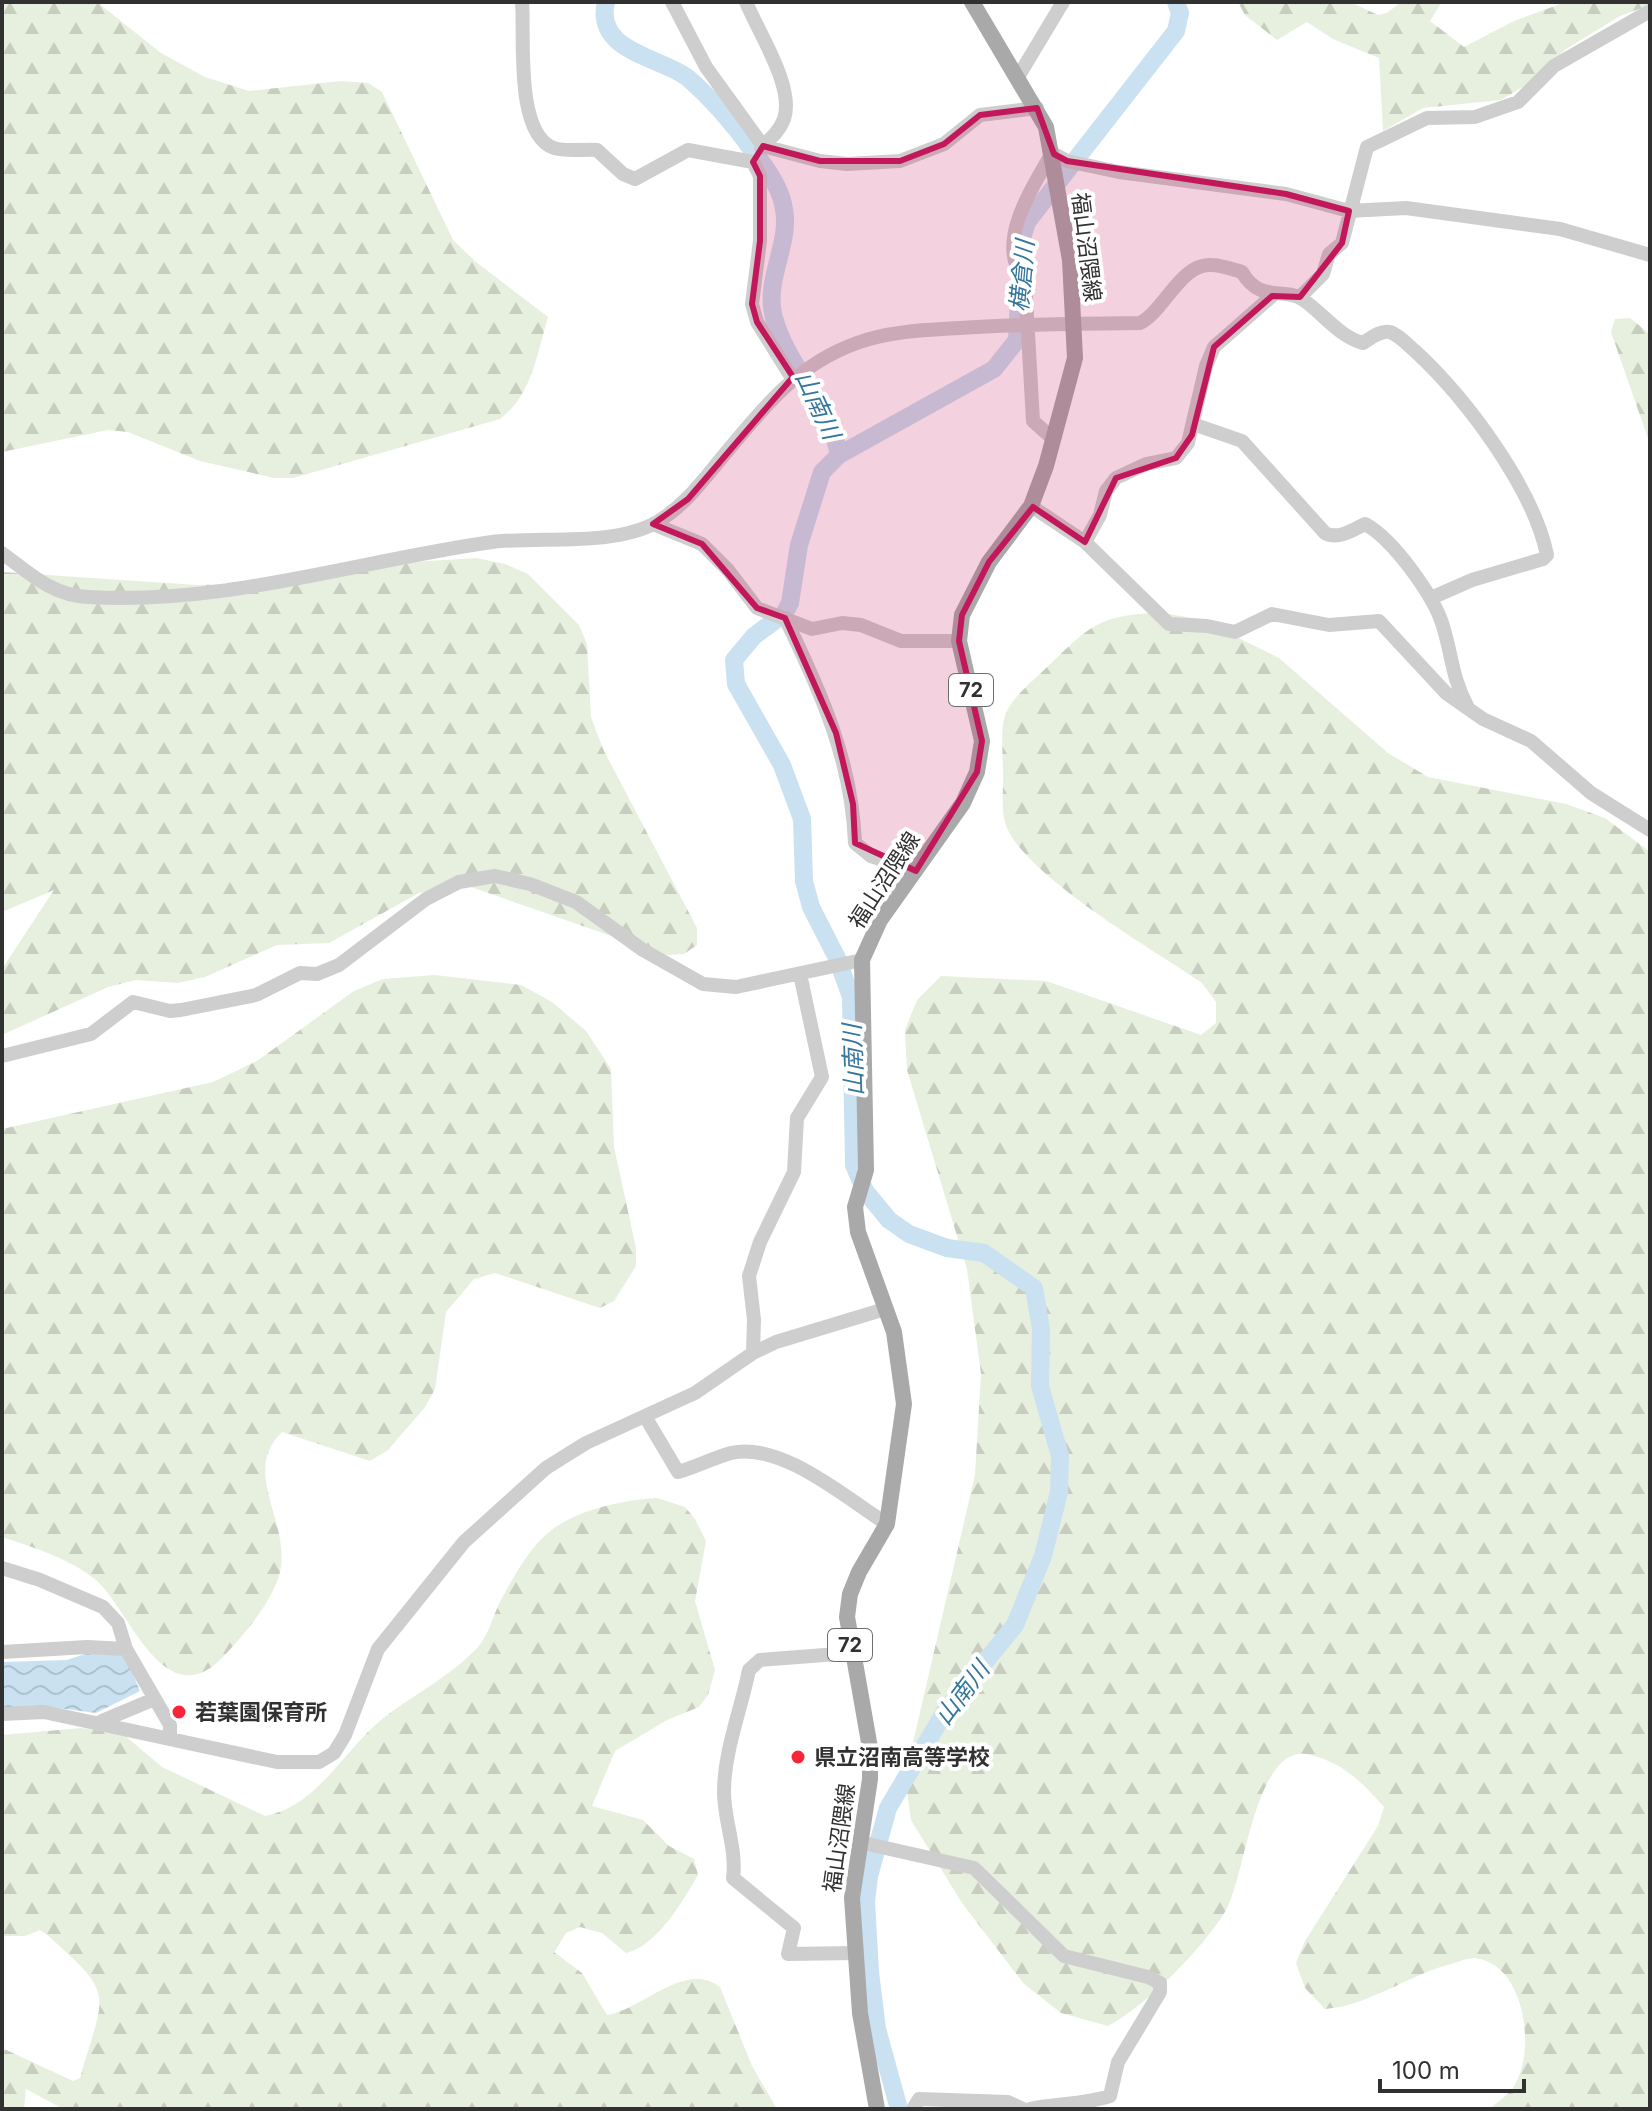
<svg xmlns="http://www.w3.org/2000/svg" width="1652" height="2111" font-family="Inter,'Noto Sans JP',sans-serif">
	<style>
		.forest { fill: url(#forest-firs) }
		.water { fill: url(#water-waves) }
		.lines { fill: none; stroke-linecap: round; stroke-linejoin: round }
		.river { stroke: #c9e1f0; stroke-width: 18 }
		.minor { stroke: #cecece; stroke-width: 14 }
		.major { stroke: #a9a9a9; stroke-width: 16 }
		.marked { fill: #c2185b; fill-opacity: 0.2; stroke: #c2185b; stroke-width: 6; stroke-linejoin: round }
		.poi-dot { fill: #f72537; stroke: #fff; stroke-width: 3 }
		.labels { text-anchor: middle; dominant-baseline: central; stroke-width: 8; stroke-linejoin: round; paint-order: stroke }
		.shield { fill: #fff; stroke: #6f6f6f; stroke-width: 2 }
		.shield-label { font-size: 20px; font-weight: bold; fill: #313131 }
		.street-label { font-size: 22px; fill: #313131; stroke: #fff }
		.poi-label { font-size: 22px; font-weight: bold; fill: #313131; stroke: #fff; text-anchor: start }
		.water-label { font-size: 24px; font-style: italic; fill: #35769d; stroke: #fff }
	</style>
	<defs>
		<pattern id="forest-firs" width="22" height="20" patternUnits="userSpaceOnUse" patternTransform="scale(2)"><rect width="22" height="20" fill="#e7efde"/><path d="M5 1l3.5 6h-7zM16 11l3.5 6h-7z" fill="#c7cdbf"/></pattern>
		<pattern id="water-waves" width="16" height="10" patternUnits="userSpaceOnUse" patternTransform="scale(2)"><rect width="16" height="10" fill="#c9e1f0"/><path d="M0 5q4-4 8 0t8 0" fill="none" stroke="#adc2ce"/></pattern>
	</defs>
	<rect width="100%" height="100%" fill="#fff"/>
	<!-- forest -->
	<path class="forest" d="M2,2h95l64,51 44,24 44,14 92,-10 27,2 14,9 71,148 23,22 72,55c-11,37 -16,78 -48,102l-207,59h-19l-74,-17 -72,-29 -20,-2 -106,22z
		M1238,2h112l28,13 9,-2 14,-11h41l-12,19 34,26 50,-26 52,-19h82l2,3 -30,11 -54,33 -35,33 -30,18 -78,8 -40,23 -4,-73 -46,-19 -26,-17 -30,18 -32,-25z
		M1630,318l20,16v110l-39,-112 4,-13z
		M476,558l29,6 23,10 51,51 8,19 4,73 12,32 94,179v17l-13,9 -18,1 -195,-68 -24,-1 -28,7 -90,50 -52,2 -72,32 -27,6 -42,-3 -28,7 -106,48v-66l52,-79 -52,22v-340l195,13 70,-2 129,-20z
		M1161,613l39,6 79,39 109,95 40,24 138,27 39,14 45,34v1257h-160c7,-7 17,-13 23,-21 24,-35 13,-124 -38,-130 -7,0 -17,4 -24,6 -43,11 -83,42 -126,45l-20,-21 -9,-25 9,-22 73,-115 6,-19c-21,-24 -41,-44 -73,-52 -57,-15 -65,123 -86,157 -24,38 -78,93 -117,114l-47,-13 -37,-29 -62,-81 -51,-83 -6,-43 70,-302 6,-101 -14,-105 -60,-199 -2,-40 12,-30 24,-24 105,5 155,54 15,-12v-21l-14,-19c-48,-33 -172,-104 -195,-155 -7,-15 -3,-43 -4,-60 -2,-55 -3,-58 38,-95 46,-43 53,-59 120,-60z
		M435,975l86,10 31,17 34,29 25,38 3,78 22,101v18l-22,35 -14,7 -105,-35 -21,6 -28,33 -11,77 -10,18 -37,43 -18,11 -88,-29c-43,41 12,93 -3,144 -9,28 -35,59 -55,80 -59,63 -94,-46 -128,-76 -26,-21 -63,-33 -94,-43v-408l211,-47 44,-21 97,-70 29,-12z
		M657,1498l28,9 10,12 11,22 -11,60 20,69 -7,25 -9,12 -32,13 -52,31 -23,55 51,14 26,26 25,13 4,16c-15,26 -41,71 -72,78l-24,-20 -22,-6 -14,6 -12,19 28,21 25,42c35,-5 78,-55 113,-28l32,79 25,43h-714l-37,-20 -2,20h-22v-61l71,33 7,-3c25,-88 37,-81 -34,-144l-6,-4 -15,6h-23v-201l79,-7 42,6 39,33 103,49c54,-10 80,-69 120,-99 31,-24 66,-41 93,-70 12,-14 15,-33 24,-49 11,-20 28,-51 46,-65 27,-23 74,-33 109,-35z"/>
	<!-- water -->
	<path class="water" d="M117,1652l9,6 14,33 -44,22 -54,-7 -40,2v-46l65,-2 21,-7z"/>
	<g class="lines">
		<!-- river -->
		<path class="river" d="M606,2c-12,50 55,55 82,76 23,20 47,48 65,73 12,15 26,34 30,53 10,38 -20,75 -9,114 14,50 54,82 65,137
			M899,2109l-22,-80 -7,-57 -4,-70 3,-26 19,-68 58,-98 69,-85 28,-69 16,-64 1,-36 -20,-70 1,-57 -7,-41 -50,-35 -37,-5 -38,-14 -20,-14 -24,-29 -11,-26 -3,-168 -14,-39 -26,-51 -7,-26 -2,-62 -20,-54 -46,-81 -2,-24 20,-24 30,-22 6,-11 9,-58 23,-73 17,-17 155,-86 23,-29 5,-102 5,-16 149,-191 4,-18 -4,-11"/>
		<!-- minor -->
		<path class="minor" d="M522,2c3,31 -8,132 32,146 11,4 30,1 43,2l26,24 12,5 53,-29 65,12
			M672,2l34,65 57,79 57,15 27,3 53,-3 44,-17 36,-29 57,-7
			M746,2c12,30 49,85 38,117 -5,13 -14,20 -23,29
			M1018,77l45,-75
			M753,162l7,14v65l-8,63 5,18 35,56
			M1300,297l23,-23 6,-20 13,-11 25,-96 60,-29 48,-1 43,-15 36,-36 96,-55
			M1193,424l49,17 83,92c13,7 28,-3 40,-9 28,15 69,72 78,102 10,33 8,49 25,82
			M1052,438l-19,-17 -8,-140c-31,-38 7,-92 27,-128l15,8 52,11 167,22 63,17 57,-3 154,21 90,26
			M1031,506l54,36 84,82 38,2 28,6 37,-18 57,11 50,-4 67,72 37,26 48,22 60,52 59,37
			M653,524l49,20 26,26 29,38 55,21 30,-6 19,2 40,16h58
			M1085,542l15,-27 6,-24 10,-13 30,-14 30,-6 12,-15 18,-77 8,-19 58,-51
			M2,553c27,20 51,43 86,44 138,8 269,-36 404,-55 49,-6 122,5 165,-20 24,-14 40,-34 58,-56 42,-50 77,-100 142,-123 32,-12 70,-13 103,-15 60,-4 120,-4 180,-5 24,-12 41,-60 71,-58 10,0 21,4 31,7 18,31 41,15 60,27 21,14 36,37 61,44 8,-5 17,-13 27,-11 9,3 18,13 25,19 50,46 118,136 132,204l-4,4 -71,21 -41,18
			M785,618c36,74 67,143 70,225l16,13 45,15
			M2,1056l89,-22 42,-32 37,9 11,-1 75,-15 44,-22 17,1 22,-9 87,-66 33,-17 36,-6 35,8 46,18 67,48 60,34 33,3 126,-27
			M753,1353l1,-33 -5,-44 11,-34 34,-70 3,-54 25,-41 -22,-103
			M646,1418l32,54c18,-5 35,-14 53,-19 50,-12 116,46 156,71
			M2,1568l38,12 63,27 15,16 8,26 44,76v13
			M2,1652l85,-5 39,2
			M851,1653l-91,7 -11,10c-8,40 -25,81 -25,122 0,29 13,57 9,86l61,50 -6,26 67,-1
			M2,1714l42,-2 233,50h42l15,-9 11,-18 33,-86 86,-107 82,-74 40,-25 109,-50 58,-40 23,-11 109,-33
			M102,1721l50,-21
			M859,1842l115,26 90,88 84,21 12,6v9l-42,70 -8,34c-28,9 -52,7 -80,13
			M913,2109l6,-10 89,3 15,7"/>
		<!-- major -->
		<path class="major" d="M877,2109l-17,-96 -8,-115 18,-119v-31l-23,-131 3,-23 9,-22 28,-48 17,-120 -10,-72 -36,-100 -3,-25 11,-37 -4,-210 18,-40 83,-117 14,-31 5,-31 -23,-100 3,-26 27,-53 42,-56 15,-40 29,-108 -5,-98 -24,-133 -74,-125"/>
	</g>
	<!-- marked area -->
	<path class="marked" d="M1037,108l17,46 13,7 219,33 63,17 -7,32 -42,54 -28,-1 -58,51 -22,88 -16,23 -60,20 -31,64 -52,-35 -44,55 -27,53 -3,26 23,100 -5,31 -61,99 -61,-28 -2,-39 -17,-71 -51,-115 -28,-10 -55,-64 -49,-20 35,-25 105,-122 -36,-55 -5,-18 8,-63v-65l-7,-14 10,-16 57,15h80l44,-17 36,-29z"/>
	<!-- markers -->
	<g class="poi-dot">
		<circle cx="179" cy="1712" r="8"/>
		<circle cx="798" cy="1757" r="8"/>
	</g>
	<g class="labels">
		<!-- shield labels -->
		<g class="shield">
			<rect x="949" y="674" width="44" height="32" rx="6"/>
			<rect x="828" y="1629" width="44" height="32" rx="6"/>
		</g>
		<g class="shield-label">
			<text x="971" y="690">72</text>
			<text x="850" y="1645">72</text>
		</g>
		<!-- street labels -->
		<g class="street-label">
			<text transform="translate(1087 247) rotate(83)">福山沼隈線</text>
			<text transform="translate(884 880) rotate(-57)">福山沼隈線</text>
			<text transform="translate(839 1838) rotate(-82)">福山沼隈線</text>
		</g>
		<!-- poi labels -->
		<g class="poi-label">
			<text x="195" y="1712">若葉園保育所</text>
			<text x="814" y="1757">県立沼南高等学校</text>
		</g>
		<!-- water labels -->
		<g class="water-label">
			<text transform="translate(1022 276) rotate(-85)">横倉川</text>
			<text transform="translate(818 405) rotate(65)">山南川</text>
			<text transform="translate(853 1060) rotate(-92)">山南川</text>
			<text transform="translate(962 1693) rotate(-53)">山南川</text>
		</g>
	</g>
	<!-- border -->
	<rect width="1652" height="2111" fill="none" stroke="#313131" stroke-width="8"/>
	<!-- scale -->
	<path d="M1380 2079v12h144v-12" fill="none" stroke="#313131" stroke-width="4"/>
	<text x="1392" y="2079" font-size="24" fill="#313131" stroke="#ffffff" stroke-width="6" paint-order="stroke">100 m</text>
</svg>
